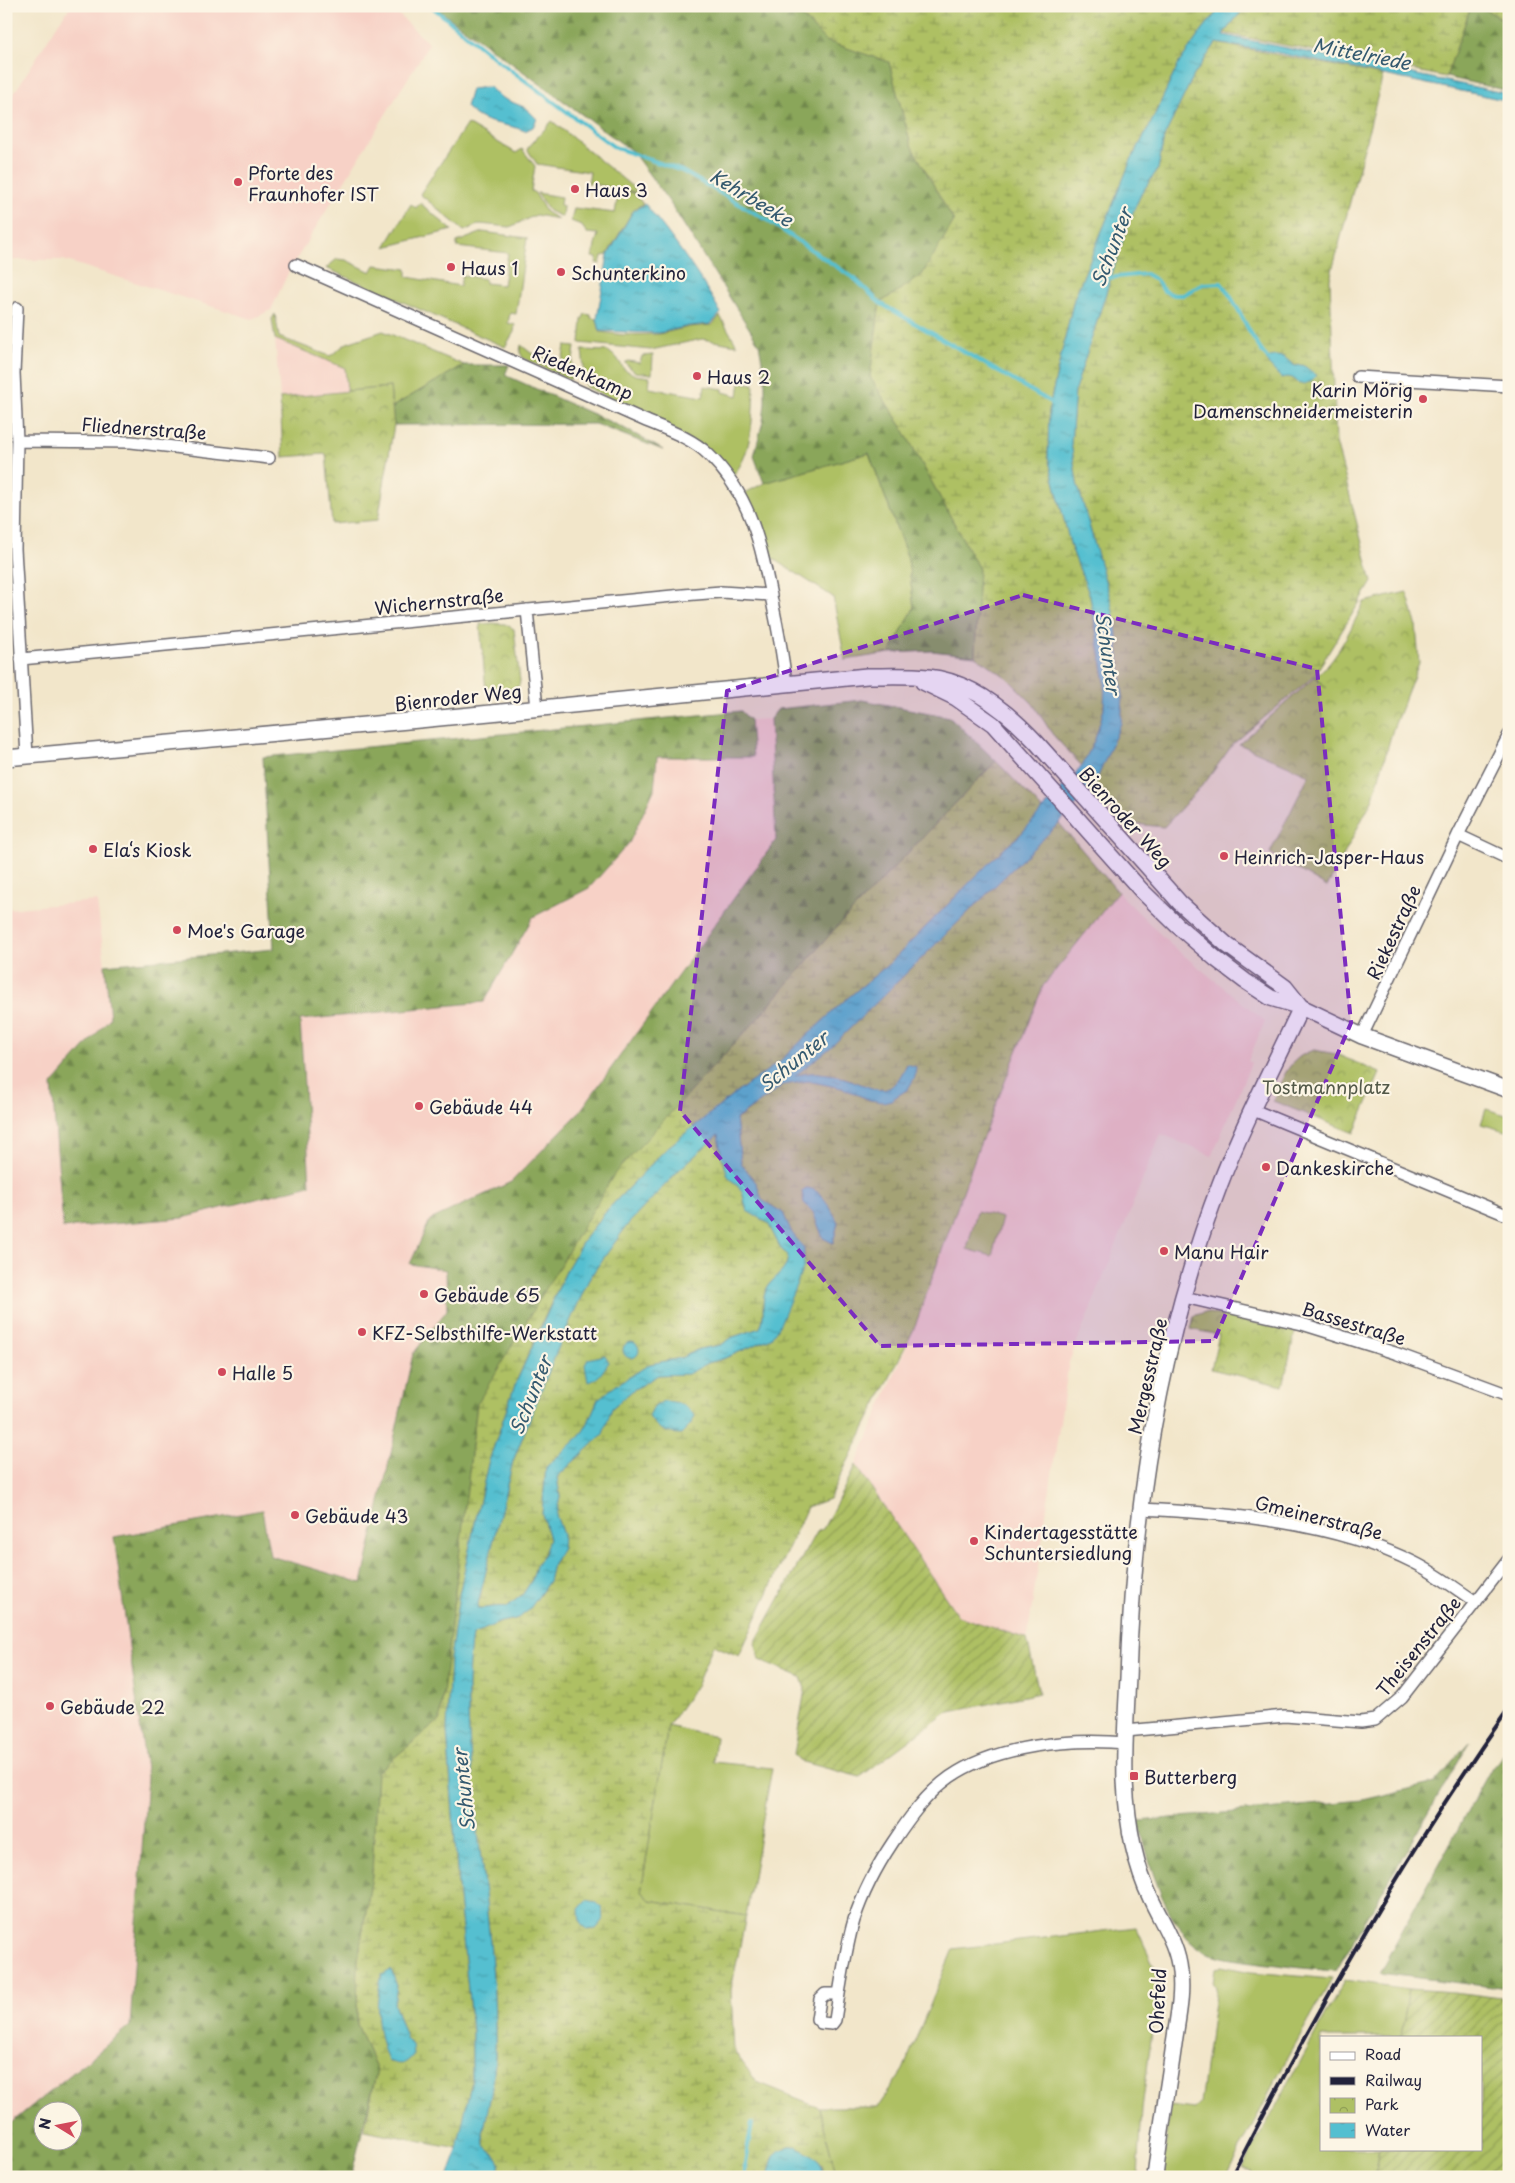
<svg xmlns="http://www.w3.org/2000/svg" width="1515" height="2183" font-family="'Playpen Sans',sans-serif">
	<style>
		.built { fill: #f7d1c6 }
		.grass { fill: #aec064; stroke: #687150 }
		.forest { fill: url(#forest-firs); stroke: #56644a; fill-rule: evenodd }
		.wetland { fill: url(#wetland-marsh); stroke: #687150; fill-rule: evenodd }
		.park { fill: url(#park-crowns); stroke: #687150 }
		.garden { fill: url(#garden-furrows); stroke: #687150 }
		.water { fill: url(#water-ripples); stroke: #3b7086; fill-rule: evenodd }
		.lines { fill: none; stroke-linecap: round; stroke-linejoin: round }
		.stream { stroke: #54bfd0; stroke-width: 4 }
		.street-casing { stroke: #6b676d; stroke-width: 14 }
		.secondary-casing { stroke: #6b676d; stroke-width: 18 }
		.street { stroke: #fff; stroke-width: 11 }
		.secondary { stroke: #fff; stroke-width: 15 }
		.rail { stroke: #22223b; stroke-width: 4 }
		.marked { fill: #7b2cbf; fill-opacity: 0.2; stroke: #7b2cbf; stroke-width: 4; stroke-dasharray: 10 6; stroke-linejoin: round }
		.poi-dot { fill: #d1495b; stroke: #fcf5e5; stroke-width: 2 }
		.labels { text-anchor: middle; dominant-baseline: central; stroke-width: 4.5; stroke-linejoin: round; paint-order: stroke }
		.poi-label { font-size: 18px; fill: #22223b; stroke: #fcf5e5; text-anchor: start }
		.street-label { font-size: 18px; fill: #22223b; stroke: #fcf5e5 }
		.park-label { font-size: 18px; fill: #535949; stroke: #fcf5e5 }
		.water-label { font-size: 19px; font-style: italic; fill: #34596f; stroke: #fcf5e5 }
	</style>
	<defs>
		<pattern id="forest-firs" width="22" height="20" patternUnits="userSpaceOnUse" patternTransform="scale(1.25)"><rect width="22" height="20" fill="#8aa65a"/><path d="M5 1l3.5 6h-7zM16 11l3.5 6h-7z" fill="#70874c"/></pattern>
		<pattern id="wetland-marsh" width="20" height="14" patternUnits="userSpaceOnUse" patternTransform="scale(1.25)"><rect width="20" height="14" fill="#aec064"/><path d="M1 5h8M5 5V1M11 12h8M15 12V8" fill="none" stroke="#8d9c54"/></pattern>
		<pattern id="park-crowns" width="20" height="18" patternUnits="userSpaceOnUse" patternTransform="scale(1.25)"><rect width="20" height="18" fill="#aec064"/><path d="M2 6a3 3 0 1 1 6 0M12 15a3 3 0 1 1 6 0" fill="none" stroke="#8d9c54"/></pattern>
		<pattern id="garden-furrows" width="10" height="10" patternUnits="userSpaceOnUse" patternTransform="scale(1.25)"><rect width="10" height="10" fill="#aec064"/><path d="M-1 1l2-2M0 10L10 0M9 11l2-2" fill="none" stroke="#8d9c54"/></pattern>
		<pattern id="water-ripples" width="26" height="14" patternUnits="userSpaceOnUse" patternTransform="scale(1.25)"><rect width="26" height="14" fill="#54bfd0"/><path d="M2 4q2-2 4 0t4 0M15 11q2-2 4 0t4 0" fill="none" stroke="#459baa"/></pattern>
	</defs>
	<rect width="100%" height="100%" fill="#fcf5e5"/>
	<filter id="ink" filterUnits="userSpaceOnUse"><feTurbulence type="fractalNoise" baseFrequency=".02" numOctaves="2"/><feDisplacementMap in="SourceGraphic" scale="10" xChannelSelector="R" yChannelSelector="G"/><feConvolveMatrix kernelMatrix="1 2 1 2 8 2 1 2 1" color-interpolation-filters="sRGB"/></filter>
	<filter id="wash" filterUnits="userSpaceOnUse"><feTurbulence type="fractalNoise" baseFrequency=".0096" numOctaves="4" result="noise"/><feDisplacementMap in="SourceGraphic" scale="20" xChannelSelector="R" yChannelSelector="G"/><feGaussianBlur stdDeviation="1.12" result="paint"/><feColorMatrix in="noise" values="0 0 0 0 0 0 0 0 0 0 0 0 0 0 0 0 0 1.4 0 .05"/><feComposite in="paint" operator="in"/></filter>
	<g filter="url(#wash)">
		<rect width="100%" height="100%" fill="#f2e6ca"/>
		<!-- built -->
		<path class="built" d="M71,6h319l39,38 -140,227 -18,39 -19,9 -189,-59h-57v-154l53,-84z
			M275,339l70,29 2,23 -67,7z
			M741,711l9,9 20,-1 6,121 -198,274 -67,68 -81,38 -20,44 36,6 1,40 -34,45 -51,229 -92,-28 -156,-19 33,240 -17,249 -124,101v-1218l91,-8 8,64 169,-16 -11,-192z
			M1118,892l53,53 94,76 -17,40 3,2 -39,93 -51,-22 -92,228 -42,277 -69,-23 -102,-151 58,-136 63,-177 66,-166z"/>
		<!-- grass -->
		<path class="grass" d="M552,121l88,72 -52,-10 2,-11 -53,-8 -10,-15z
			M467,124l49,29 6,-4 13,17 -4,25 4,2 11,19 12,7 -22,-4 -26,12 -30,-3 -16,7 -44,-37z
			M619,190l15,3 9,11 -9,5 -27,46 -5,1 -2,8 -4,-1 1,-5 -5,-1 6,-23 -11,-1 -6,-8 -10,-4 3,-13 41,5z
			M537,193l24,4 -1,8 3,1 -1,11 -13,-6z
			M420,203l32,27 -67,17 26,-43 5,4z
			M483,232l44,6 -11,76 -6,-1 -2,10 7,2 -1,7 -9,15 -179,-79 11,-9 9,1 25,12 4,-7 32,4v8l53,9 2,-11 23,4v4l18,2 5,-32 -51,-6v-5z
			M275,314l4,23 51,19 17,-13 36,-12 81,34 -72,42 -2,-20 -43,4 -2,-23 -70,-29 -3,-20z
			M585,314l6,1v3l6,1 3,13 24,3 35,-1 30,-7 23,-2 8,-9 17,29 -35,-6 -51,11 -71,-7 2,-23z
			M521,345l10,8 31,11 3,-18 10,1 -5,33 -47,-22 -3,-6z
			M582,350l26,1 9,7 7,11 11,6 15,2 -1,11 54,9 2,-11 18,3v3l15,4 2,-14 14,2c-1,27 -1,71 -21,91l-65,-50 -82,-38z
			M653,355l-1,19 -17,-2 -10,-9 3,-2 12,2 2,-7z
			M869,453l39,106 6,49 -24,45 -45,7 -12,-63 -62,-40 -26,-64 19,-10z
			M1486,1109l23,7v16l-28,-8z
			M977,1211l25,7 -10,38 -25,-7z
			M668,1726l48,11 -3,25 59,6 -26,148 -96,-16 -9,-8z
			M1136,1927l23,50 -17,132 -4,68h-301l-18,-70h59l25,-37 50,-121z
			M1221,1966l30,6 81,7 -54,96 -52,102h-65l10,-71 24,3 5,-5 16,-117 -3,-5 2,-13z
			M1345,1980l64,9 -8,48h-80v112h59l-5,28h-125l2,-5 -10,-4z"/>
		<!-- forest -->
		<path class="forest" d="M433,6h359l34,35 63,21 22,83 43,76 -32,54 -42,28 -10,74 32,50 77,142 -4,87 -43,-5 -42,2 24,-45 -6,-49 -39,-106 -105,30 -10,-27 9,-35 2,-18v-25l-6,-34 -89,-141 -38,-52z
			M1471,6h8l30,17v68l-63,-14z
			M464,365h45l-4,10 117,52 41,23 -68,-26 -201,1 -2,-18z
			M862,700l88,17 46,44 -163,170 -73,85 -283,388 -37,316 -63,52 -5,104 -14,84 -1,64 20,46 -26,107h-345v-50l124,-101 17,-249 -33,-240 148,-27 8,46 92,27 51,-229 34,-44 -1,-40 -36,-6 20,-44 81,-38 67,-68 198,-274 -6,-121 8,-10zM42,2110h30v30h-30z
			M741,711l9,9 3,37h-96l-3,33 -25,53 -40,45 -56,29 -49,85 -184,18 10,165 -127,33 -120,10 -11,-143 58,-67 -5,-53 169,-16 -11,-192z
			M1470,1742l-134,229c-30,-2 -61,-6 -91,-10 -15,-3 -31,-3 -44,-12 -35,-21 -54,-90 -62,-128l224,-21 71,-17z
			M1509,1747v242l-130,-16 113,-206z"/>
		<!-- wetland -->
		<path class="wetland" d="M792,6h430l-19,23 -24,34 -30,64 -18,33 -57,139 -25,109 -1,49 23,90 19,49 15,86 -1,27 -9,30 -13,27 -29,-31 -20,-31 -27,-27 -31,-21 4,-87 -77,-142 -32,-50 10,-74 42,-28 32,-54 -43,-76 -22,-83 -63,-21z
			M1246,6h225l-25,71 -222,-44z
			M1479,6h30v17z
			M1216,43l167,32 -53,204 6,163 36,140 -58,94 -81,68 -26,36 -43,47 -39,-4 -32,-35 28,-65 2,-27 -13,-98 -33,-115 -6,-40 4,-53 54,-169 12,-27 17,-25 6,-32 30,-62z
			M996,761l47,49 -23,25 -24,21 -106,107 -47,39 -64,60 -47,34 -65,52 -58,60 -24,30 -17,29 -27,58 -26,60 -27,79 -29,131 -9,64 -3,71 12,167 13,134v48l-14,69 -94,-18 13,-60 -20,-46 1,-64 14,-84 5,-104 63,-52 37,-316 138,-231 145,-157 73,-85zM391,1971l6,15 -3,17 12,35 6,7 -34,-30z
			M1059,823l59,69 -75,94 -66,166 -63,177 -85,170 -22,8 -68,149 -26,-11 -16,39 -29,42 -27,166 9,8 96,16 -15,74 3,61 23,31 62,25 18,70h-14l-2,-13 -48,-6 -5,19h-244l-1,-6 -3,-1 -2,7h-21l3,-14 -5,-8 -11,-10 -1,-11c5,-26 12,-53 12,-79 2,-87 -13,-175 -21,-261 -5,-53 -10,-107 -2,-160l26,-11 21,-5 20,-22 10,-15 4,-17 9,-16 1,-13 -7,-20 4,-18 -3,-20 45,-42 10,-27 21,-18 25,-15 30,-2 20,-10 17,-5 46,-20 33,-90 -12,-15 -9,-20 -21,-13 -5,-16 -16,-21 -5,-43 46,-35 26,-4 34,7 28,12h21l17,-11 -1,-25c-19,42 -31,23 -63,14 -17,-4 -34,-5 -51,-2l37,-28zM806,1188l13,5 19,29 -5,21 -10,-5 -10,-26 -9,-9 -2,-12z
			M718,1135l3,19 7,22 14,15 5,20 21,12 13,26 7,6c-1,21 -17,20 -23,38 -4,11 1,23 -5,35l-27,9 -12,8 -22,4 -18,9 -31,6 -52,35 -11,26 -7,11 -34,31 -4,47 7,25 -4,13 -9,14 -4,14 -9,14 -16,13c-11,-2 -19,2 -30,1l36,-147 48,-120 29,-64 38,-53 53,-56z"/>
		<!-- park -->
		<path class="park" d="M390,387l4,38 -16,95 -46,4 -6,-70 -43,3 -3,-59z
			M1407,592l9,32 3,39 -26,66 -20,69 -46,89 -57,-34 39,-78 -70,-31 76,-67 11,11 -11,-12c21,-14 38,-51 49,-74z
			M492,623l13,1 9,5 6,52 -1,5 -4,2 -29,3 -6,-67z
			M1314,1050l22,4 44,19 -26,60 -81,-32c9,-22 16,-44 41,-51z
			M1205,1312l90,20 -12,54 -72,-17 8,-34 -28,-6 3,-13z
			M1509,2153v24h-26z"/>
		<!-- garden -->
		<path class="garden" d="M856,1465l102,151 69,23 12,54 -93,20 -86,64 -61,-16 -5,-6 11,-66 -4,-12 -41,-17 -5,-17 61,-111 7,-3z
			M1409,1989l45,3 55,7v154l-26,24h-108l5,-28h101v-112h-80z"/>
		<!-- water -->
		<path class="water" d="M1222,6h24l-23,28 1,1 285,59v7l-235,-49 -58,-9 -22,32 -30,62 -6,32 -17,25 -12,27 -54,169 -4,53 6,40 33,115 6,28 7,70 -2,27 -28,65 -37,38 -226,222 -35,28c4,-1 10,-3 15,-3 10,-1 25,2 34,5 33,10 44,26 63,-14l9,3 -1,10 -7,12 -17,11 -8,2 -13,-2 -28,-12 -34,-7 -25,4 -47,34 5,44 16,21 5,16 21,13 9,20 12,15v18l-24,58 -9,14 -46,20 -17,5 -20,11 -30,1 -25,15 -21,18 -9,26 -46,43 3,20 -4,18 7,20 -1,13 -9,16 -4,17 -20,29 -10,8 -21,5 -26,12c-8,52 -3,106 2,159 8,86 23,174 21,261 0,26 -7,53 -12,79l1,11 11,10 5,8 -3,14h-49l7,-19 17,-79v-48l-13,-134 -12,-167 3,-71 9,-64 29,-131 27,-79 53,-118 17,-29 24,-30 58,-60 65,-52 47,-34 64,-60 47,-39 106,-107 24,-21 62,-69 13,-27 9,-30 1,-27 -15,-86 -19,-49 -23,-90 1,-49 25,-109 57,-139 18,-33 30,-64 24,-34zM718,1135l3,19 7,22 14,15 5,20 21,12 13,26 7,6c-1,21 -17,20 -23,38 -4,12 1,23 -5,35l-27,9 -12,8 -22,4 -18,9 -31,6 -32,20 -20,15 -11,26 -7,11 -34,31 -4,47 7,25 -4,13 -9,14 -4,14 -9,14 -16,13c-11,-2 -19,2 -30,1l36,-147 48,-120 29,-64 38,-53 53,-56z
			M489,87l13,11 24,10 11,11 -4,8 -8,4c-24,-10 -39,-4 -59,-24l5,-18z
			M645,204c28,34 54,70 76,109l-10,11 -22,2 -30,7 -59,-2 -3,-12 11,-64 25,-44z
			M1275,356l9,1 11,9 8,-1 13,10c-4,7 -9,9 -17,9 -5,-7 -10,-8 -18,-6l-13,-14 -2,-6z
			M806,1188c16,0 25,22 32,34l-5,21 -10,-5 -10,-26 -9,-9 -2,-12z
			M623 1350a8 8 0 1 1 16 0a8 8 0 1 1-16 0Z
			M605,1355l4,7c-6,8 -11,19 -21,20l-3,-17 3,-6z
			M663,1401c14,0 23,4 32,15l-4,8 -10,10c-14,0 -26,-6 -32,-18l4,-8z
			M587,1900l9,2 6,6 1,13 -7,8 -9,1 -7,-8 -1,-13z
			M391,1970l6,16 -3,17 12,35 6,7 1,10c-8,11 -14,10 -25,6 -11,-27 -14,-58 -6,-86z
			M796,2146c17,7 24,12 27,31h-55c5,-20 5,-29 28,-31z"/>
		<g class="lines">
			<!-- stream -->
			<path class="stream" d="M431,6l65,53 118,88 68,24 85,49 88,59 25,24 174,101
				M1107,278l39,-4 10,6 8,11 10,4h9l19,-11 19,-1c19,22 29,58 49,78
				M745,2177v-13l7,-41"/>
		</g>
	</g>
	<g filter="url(#ink)">
		<g class="lines">
			<!-- street casing -->
			<g class="street-casing">
				<path id="street" d="M296,265l348,155c21,9 48,18 64,34 43,41 53,91 64,147 6,28 11,55 14,83
					M17,308l-3,65 3,68 -2,108 12,207
					M1358,377l151,9
					M17,441l114,1 138,16
					M527,610l10,98
					M21,659l662,-64 38,-3 50,3
					M1458,835l51,24
					M1362,1036l96,-201 51,-100
					M1251,1109l258,107
					M1184,1297l118,27 93,29 114,42
					M1140,1509c90,4 194,13 275,54 22,11 41,26 61,39
					M1126,1731l159,-15 76,6 14,-2 27,-23 107,-138
					M839,1994l-4,26 -3,4 -11,-1 -4,-4 3,-20 5,-5h14c4,-25 8,-50 15,-74 9,-28 23,-54 39,-78 16,-24 33,-48 57,-65 46,-32 122,-39 176,-34"/>
			</g>
			<!-- secondary casing -->
			<g class="secondary-casing">
				<path id="secondary" d="M923,682l33,16 37,26 148,166 37,36 38,33 29,22 26,17 30,9 61,29 147,54
					M6,758l413,-38 448,-44c20,0 41,-1 61,1 42,4 80,35 108,65l144,161 47,42 58,42 16,20
					M1155,2177c5,-44 13,-89 19,-133 3,-23 9,-48 6,-72 -2,-27 -18,-49 -29,-73 -18,-37 -24,-77 -26,-118 -1,-34 1,-69 3,-103 5,-168 32,-337 92,-494 23,-61 54,-118 81,-177"/>
			</g>
			<!-- street -->
			<use href="#street" class="street"/>
			<!-- secondary -->
			<use href="#secondary" class="secondary"/>
			<!-- rail -->
			<path class="rail" d="M1231,2177c83,-162 173,-321 278,-469"/>
		</g>
	</g>
	<!-- marked area -->
	<path class="marked" d="M1023,595l294,74 34,354 -137,318 -334,5 -200,-235 47,-420z"/>
	<!-- markers -->
	<g class="poi-dot">
		<circle cx="238" cy="182" r="5"/>
		<circle cx="575" cy="189" r="5"/>
		<circle cx="451" cy="267" r="5"/>
		<circle cx="561" cy="272" r="5"/>
		<circle cx="697" cy="376" r="5"/>
		<circle cx="1423" cy="399" r="5"/>
		<circle cx="93" cy="849" r="5"/>
		<circle cx="1224" cy="856" r="5"/>
		<circle cx="177" cy="930" r="5"/>
		<circle cx="419" cy="1106" r="5"/>
		<circle cx="1266" cy="1167" r="5"/>
		<circle cx="1164" cy="1251" r="5"/>
		<circle cx="424" cy="1294" r="5"/>
		<circle cx="362" cy="1332" r="5"/>
		<circle cx="222" cy="1372" r="5"/>
		<circle cx="295" cy="1515" r="5"/>
		<circle cx="974" cy="1541" r="5"/>
		<circle cx="50" cy="1706" r="5"/>
		<rect x="1129" y="1771" width="10" height="10" rx="2.5"/>
	</g>
	<g class="labels">
		<!-- poi labels -->
		<g class="poi-label">
			<text x="248" y="172">Pforte des<tspan x="248" dy="21">Fraunhofer IST</tspan></text>
			<text x="585" y="189">Haus 3</text>
			<text x="461" y="267">Haus 1</text>
			<text x="571" y="272">Schunterkino</text>
			<text x="707" y="376">Haus 2</text>
			<text x="1413" y="389" text-anchor="end">Karin Mörig<tspan x="1413" dy="21">Damenschneidermeisterin</tspan></text>
			<text x="103" y="849">Ela‘s Kiosk</text>
			<text x="1234" y="856">Heinrich-Jasper-Haus</text>
			<text x="187" y="930">Moe's Garage</text>
			<text x="429" y="1106">Gebäude 44</text>
			<text x="1276" y="1167">Dankeskirche</text>
			<text x="1174" y="1251">Manu Hair</text>
			<text x="434" y="1294">Gebäude 65</text>
			<text x="372" y="1332">KFZ-Selbsthilfe-Werkstatt</text>
			<text x="232" y="1372">Halle 5</text>
			<text x="305" y="1515">Gebäude 43</text>
			<text x="984" y="1531">Kindertagesstätte<tspan x="984" dy="21">Schuntersiedlung</tspan></text>
			<text x="60" y="1706">Gebäude 22</text>
			<text x="1144" y="1776">Butterberg</text>
		</g>
		<!-- street labels -->
		<g class="street-label">
			<text transform="translate(583 372) rotate(24)">Riedenkamp</text>
			<text transform="translate(144 428) rotate(4)">Fliednerstraße</text>
			<text transform="translate(439 601) rotate(-6)">Wichernstraße</text>
			<text transform="translate(458 697) rotate(-6)">Bienroder Weg</text>
			<text transform="translate(1126 817) rotate(48)">Bienroder Weg</text>
			<text transform="translate(1393 932) rotate(-65)">Riekestraße</text>
			<text transform="translate(1354 1323) rotate(17)">Bassestraße</text>
			<text transform="translate(1147 1376) rotate(-77)">Mergesstraße</text>
			<text transform="translate(1319 1517) rotate(14)">Gmeinerstraße</text>
			<text transform="translate(1418 1646) rotate(-51)">Theisenstraße</text>
			<text transform="translate(1157 2001) rotate(-87)">Ohefeld</text>
		</g>
		<!-- park labels -->
		<g class="park-label">
			<text x="1326" y="1086">Tostmannplatz</text>
		</g>
		<!-- water labels -->
		<g class="water-label">
			<text transform="translate(1362 53) rotate(11)">Mittelriede</text>
			<text transform="translate(752 197) rotate(31)">Kehrbeeke</text>
			<text transform="translate(1111 247) rotate(-69)">Schunter</text>
			<text transform="translate(1109 653) rotate(82)">Schunter</text>
			<text transform="translate(793 1061) rotate(-39)">Schunter</text>
			<text transform="translate(530 1395) rotate(-68)">Schunter</text>
			<text transform="translate(463 1790) rotate(-96)">Schunter</text>
		</g>
	</g>
	<!-- margin -->
	<rect width="1515" height="2183" fill="none" stroke="#fcf5e5" stroke-width="25"/>
	<!-- legend -->
	<rect x="1320" y="2036" width="162" height="115" fill="#fcf5e5" stroke="#a5a1a1"/>
	<rect x="1330" y="2052" width="25" height="8" fill="#ffffff" stroke="#a5a1a1"/>
	<text x="1365" y="2060" font-size="15" fill="#22223b">Road</text>
	<rect x="1330" y="2077" width="25" height="8" fill="#22223b" stroke="#a5a1a1"/>
	<text x="1365" y="2086" font-size="15" fill="#22223b">Railway</text>
	<rect x="1330" y="2098" width="25" height="15" fill="url(#park-crowns)" stroke="#a5a1a1"/>
	<text x="1365" y="2110" font-size="15" fill="#22223b">Park</text>
	<rect x="1330" y="2123" width="25" height="15" fill="url(#water-ripples)" stroke="#a5a1a1"/>
	<text x="1365" y="2136" font-size="15" fill="#22223b">Water</text>
	<!-- north arrow -->
	<g transform="translate(58 2126) rotate(280)"><circle r="24" fill="#fcf5e5" stroke="#a5a1a1"/>
	<path d="M0-4L9 19L0 12L-9 19Z" fill="#d1495b"/>
	<text y="-8" font-size="14" font-weight="bold" text-anchor="middle" fill="#22223b">N</text>
	</g>
</svg>
